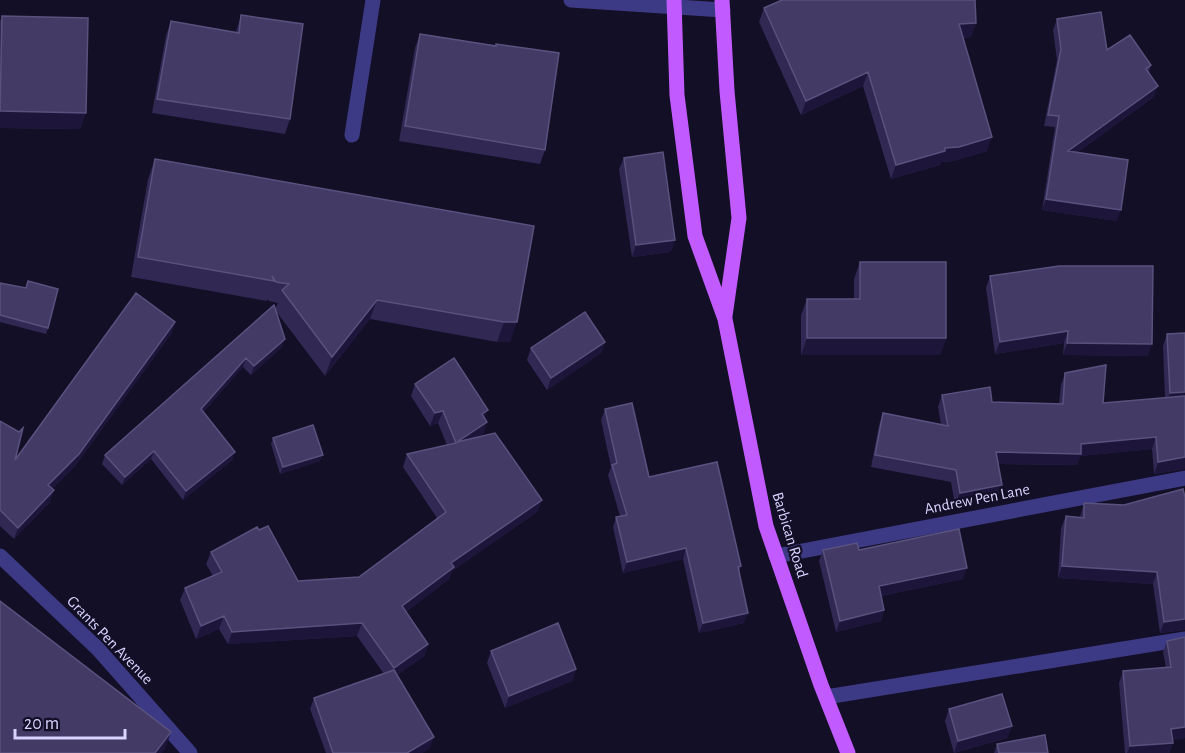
<svg xmlns="http://www.w3.org/2000/svg" width="1185" height="753" font-family="'Alegreya Sans',sans-serif">
	<style>
		.lines { fill: none; stroke-linecap: round; stroke-linejoin: round }
		.minor { stroke: #3d3a85; stroke-width: 15 }
		.major { stroke: #c25bff; stroke-width: 15 }
		.wall { fill: #312854 }
		.shaded-wall { fill: #1d163a }
		.building { fill: #433a66; stroke: #5a527e; stroke-width: 1.5 }
		.labels { text-anchor: middle; dominant-baseline: central; stroke-width: 4.5; stroke-linejoin: round; paint-order: stroke }
		.street-label { font-size: 16px; fill: #d9d4ff; stroke: #130f26 }
	</style>
	<rect width="100%" height="100%" fill="#130f26"/>
	<g class="lines">
		<!-- minor -->
		<path class="minor" d="M571,0l152,10
			M352,135l21,-135
			M0,556l98,93 92,104
			M776,556l409,-78
			M826,697l359,-58"/>
		<!-- major -->
		<path class="major" d="M674,0l3,95 18,141 30,83 41,207 55,159 27,68
			M722,0l5,91 12,127 -14,98"/>
	</g>
	<!-- wall -->
	<path class="wall" d="M764,8l212,15 -5,14 -8,1 24,113 -33,10 -13,1 -1,3 -49,14 -28,-93 -62,29 -42,-93z
		M241,15l49,104 -5,15 -133,-21 14,-78 5,-14 65,11z
		M2,16l84,97 -6,16 -80,-1v-107z
		M1057,19l50,31 44,15 -2,7 5,25 -76,55 39,69 -75,-11 13,-83 -11,-1 13,-66 -4,-30z
		M420,34l125,116 -5,14 -141,-23 16,-93z
		M624,158l47,94 -39,5 -13,-88z
		M155,159l379,67 -24,116h-13l-127,-23 -45,57 -50,-66 7,37 -31,28 -8,-8 -40,45 32,40 -3,8 -49,40 -32,-41 -29,26 -20,-21 3,-9 170,-146 3,-6 -9,-2 -2,-2v2l-136,-24 17,-98z
		M860,262l86,76 -6,17h-139v-40l6,-16h47v-20z
		M990,276l158,80 -85,-1 1,-12 -69,11 -9,-66z
		M28,281l20,47 -2,6 -46,-12v-39l26,5z
		M175,322l-4,12 -96,132 -23,23 -2,13 -36,37 -14,-13v-105l19,11 -4,28z
		M1185,333v136l-31,5 -2,-25 -72,7 -3,9 -79,-1v33l-43,8 -4,-23 -80,-15 8,-42 4,-12 58,11 -3,-17 4,-12 50,7 67,1 2,-18 4,-12 38,30 62,-5 -2,-52 4,-12z
		M605,342l-4,11 -54,37 -20,-30 4,-12z
		M415,384l70,34 -2,16 -5,3 64,63 -5,12 -85,59 -3,8 -43,33 22,32 -4,12 -27,19 33,73 -8,5h-96l-16,-44 4,-11 70,-24 -27,-38 -129,8 -9,-15 -23,10 -16,-39 5,-12 28,-12 -7,-12 5,-12 48,-22 39,51 61,-4 78,-59 -34,-51 4,-13 40,-9 -9,-22 -8,3 -19,-30z
		M605,409l44,68 92,89 -2,6 5,51 -45,10 -16,-74 -60,14 -10,-46 3,-10 4,-1 -12,-41 3,-8 -10,-47z
		M273,438l47,23 -40,13 -9,-30z
		M1185,497v133l-25,3 -7,-49 -95,-6 3,-50 5,-12 14,1 4,-14 40,2z
		M823,550h36l104,29 -82,17 3,14 -3,11 -45,11 -17,-71z
		M1167,641l18,97 -13,2 1,3 -4,10h-44l-6,-70 4,-12 43,-3 -3,-16z
		M491,651l85,18 -4,12 -67,27 -18,-45z
		M949,709l63,17 -5,12 -53,15 -9,-32z
		M997,744l51,9h-54z"/>
	<!-- shaded-wall -->
	<path class="shaded-wall" d="M976,23l-5,14 -18,1 6,-14z
		M868,72l-5,14 -62,29 5,-14z
		M1158,86l-4,11 -90,65 4,-11z
		M0,111l86,2 -6,16 -80,-1z
		M992,137l-5,14 -33,10 -13,1 -1,3 -49,14 5,-14 49,-17z
		M1046,199l75,11 -4,11 -75,-11z
		M675,240l-4,12 -39,5 4,-12z
		M377,300l-7,19 -45,57 7,-19z
		M175,322l-4,12 -96,132 -31,31 4,-12z
		M504,322h13l-7,20h-13z
		M1068,331l-4,12 -69,11 5,-12z
		M807,338h139l-6,17h-139z
		M285,339l-3,8 -31,28 3,-9z
		M605,342l-4,11 -54,37 4,-12z
		M1067,343l85,1 -4,12 -85,-1z
		M246,358l-3,9 -45,50 3,-8z
		M1185,392v11l-19,1 4,-11z
		M488,410l-5,12 -1,-8z
		M443,411l-5,12 -8,3 5,-13z
		M487,422l-4,12 -31,21 5,-13z
		M1156,437l-4,12 -72,7 -3,9 -85,-1 4,-12z
		M154,451l-3,8 -29,26 3,-8z
		M235,452l-3,8 -49,40 3,-9z
		M323,455l-3,6 -40,13 3,-7z
		M1185,457v12l-31,5 4,-12z
		M1002,485l-4,12 -43,8 5,-12z
		M54,490l-4,12 -36,37 4,-11z
		M542,500l-5,12 -85,59 -3,8 -52,40 5,-13 49,-43z
		M686,548l-3,11 -60,14 4,-11z
		M1062,566l95,6 -4,12 -95,-6z
		M967,568l-4,11 -88,18 4,-11z
		M884,610l-3,11 -45,11 4,-11z
		M748,613l-4,10 -45,10 4,-10z
		M224,616l-5,13 -23,10 5,-13z
		M1185,619v11l-25,3 4,-11z
		M362,623l-5,13 -129,8 4,-12z
		M428,644l-4,12 -35,25 5,-13z
		M576,669l-4,12 -67,27 4,-12z
		M1012,726l-5,12 -53,15 4,-12z
		M1185,727v11l-18,3 4,-12z
		M171,732l-6,17 -3,4h-7z
		M434,737l-4,11 -8,5h-15z
		M1173,743l-4,10h-42l3,-7z"/>
	<!-- building -->
	<path class="building" d="M782,0h193l1,23 -17,1 33,113 -33,10 -14,1v3l-49,14 -28,-93 -62,29 -42,-93z
		M1101,12l6,38 23,-15 21,30 -5,4 12,17 -90,65 60,9 -7,50 -75,-11 13,-83 -11,-1 13,-66 -4,-30z
		M241,15l62,9 -13,95 -133,-20 14,-78 68,12z
		M2,16l86,2 -2,95 -86,-2z
		M420,34l76,12v-2l63,9 -14,97 -140,-24z
		M663,152l12,88 -39,5 -12,-87z
		M155,159l379,67 -17,96h-13l-127,-22 -45,57 -50,-67 7,-6 -13,-2 -4,-6 2,5 -136,-24z
		M860,262h86v76h-139v-39h53z
		M1059,266h94l-1,78 -85,-1 1,-12 -68,11 -10,-66z
		M28,281l30,8 -10,39 -48,-13v-32l26,5z
		M136,293l39,29 -96,132 -31,31 6,5 -36,38 -18,-18v-89l19,11 4,-4 -8,32z
		M274,305l11,34 -31,27 -8,-8 -45,51 34,43 -49,39 -32,-40 -29,26 -20,-22z
		M585,312l20,30 -54,36 -20,-30z
		M1185,333v59l-15,1 -3,-59z
		M454,358l34,52 -6,4 5,8 -30,20 38,-9 47,67 -91,63 3,4 -52,39 26,38 -34,24 -32,-45 -130,9 -8,-16 -23,10 -16,-38 37,-16 -11,-20 46,-25 2,3 9,-4 30,55 61,-4 87,-65 -39,-58 49,-11 -13,-32 -8,2 -20,-29z
		M1106,365l-3,38 82,-7v61l-27,5 -2,-25 -75,7v10l-85,-2 6,33 -42,8 -4,-23 -81,-15 8,-42 65,13 -6,-31 48,-8 2,15 71,2 2,-31z
		M632,403l17,74 68,-15 24,104 -3,1 10,46 -45,10 -17,-75 -59,14 -11,-45 11,-2 -15,-50 5,-2 -12,-54z
		M313,425l10,30 -40,12 -10,-29z
		M1183,489l2,8v122l-21,3 -7,-50 -95,-6 4,-50 18,2v-15l40,2z
		M959,529l8,39 -88,18 5,24 -44,11 -17,-71 34,-7 2,7z
		M0,601l171,131 -16,21h-155z
		M558,623l18,46 -67,27 -18,-45z
		M1185,637v90l-14,2 2,14 -43,3 -7,-75 48,-4 -4,-26z
		M394,670l40,67 -27,16h-74l-19,-55z
		M1002,694l10,32 -54,15 -9,-32z
		M1045,735l3,18h-49l-2,-9z"/>
	<g class="labels">
		<!-- street labels -->
		<g class="street-label">
			<text transform="translate(977 499) rotate(-11)">Andrew Pen Lane</text>
			<text transform="translate(790 535) rotate(73)">Barbican Road</text>
			<text transform="translate(110 640) rotate(46)">Grants Pen Avenue</text>
		</g>
	</g>
	<!-- scale -->
	<path d="M15 729v9h110v-9" fill="none" stroke="#d9d4ff" stroke-width="3"/>
	<text x="24" y="729" font-size="18" fill="#d9d4ff" stroke="#130f26" stroke-width="4.5" paint-order="stroke">20 m</text>
</svg>
